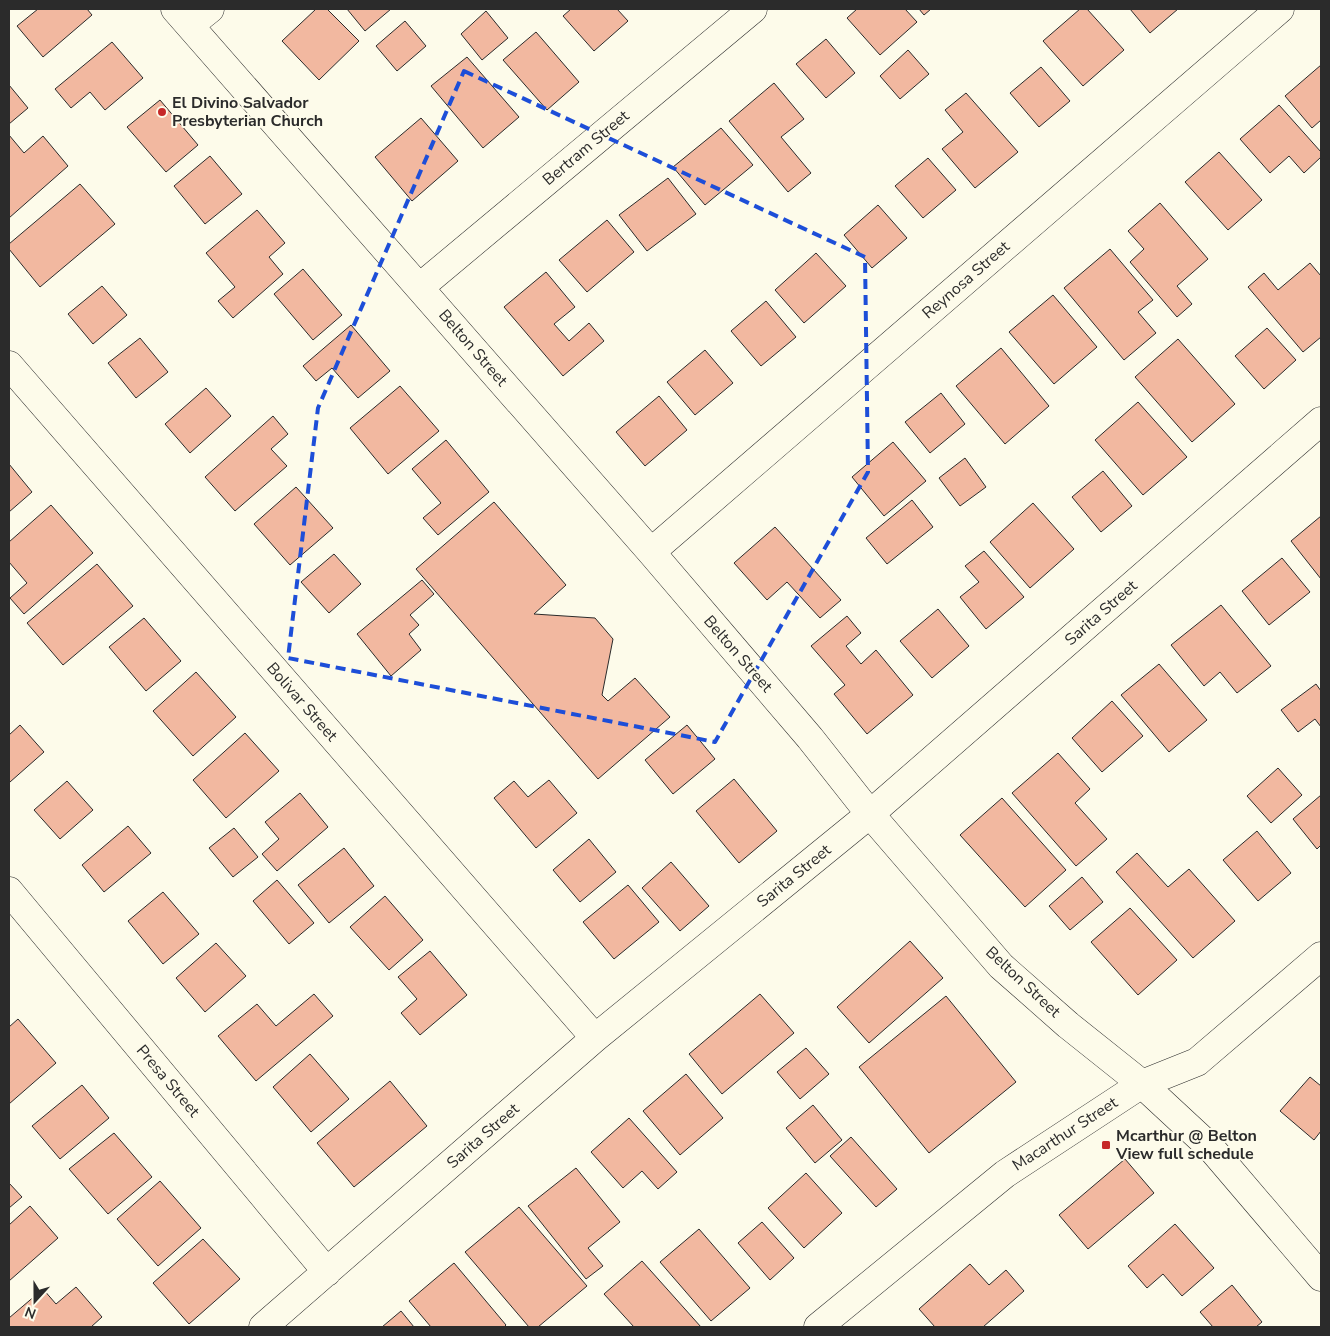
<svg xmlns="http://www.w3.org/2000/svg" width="1330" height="1336" font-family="'Nunito Sans',sans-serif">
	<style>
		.building { fill: #f2b8a0; stroke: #2b2b2b }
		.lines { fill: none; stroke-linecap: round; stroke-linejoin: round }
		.minor-casing { stroke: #2b2b2b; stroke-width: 29 }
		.minor { stroke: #fdfbea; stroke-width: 28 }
		.marked { fill: none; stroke: #1d4ed8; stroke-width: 4; stroke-dasharray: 10 6; stroke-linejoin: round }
		.poi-dot { fill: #c62828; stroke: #fdfbea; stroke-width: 2 }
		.labels { text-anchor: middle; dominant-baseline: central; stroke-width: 4; stroke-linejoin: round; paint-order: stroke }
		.poi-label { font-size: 16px; font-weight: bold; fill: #2b2b2b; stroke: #fdfbea; text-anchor: start }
		.street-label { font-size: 16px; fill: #2b2b2b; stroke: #fdfbea }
	</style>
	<rect width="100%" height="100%" fill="#fdfbea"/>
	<!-- building -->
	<path class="building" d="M38,9h49l5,6 -49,42 -26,-31z
		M316,9h11l32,32 -40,39 -37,-39z
		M347,9h44l-26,22z
		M571,9h46l11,12 -34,30 -31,-35z
		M857,9h48l12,13 -37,33 -33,-37z
		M919,9h12l-7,6z
		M1080,9h7l37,41 -41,36 -40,-45z
		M1130,9h48l-28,24z
		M486,11l22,27 -26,22 -21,-26z
		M405,21l21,25 -29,25 -21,-25z
		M536,32l43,50 -32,28 -44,-50z
		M826,39l29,34 -29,25 -30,-34z
		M112,42l31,36 -38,32 -15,-18 -19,16 -16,-19z
		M908,50l21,24 -29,25 -20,-23z
		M467,57l52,60 -36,31 -52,-62z
		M1321,65v55l-9,8 -27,-32z
		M1041,67l29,34 -31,26 -29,-34z
		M774,83l30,36 -23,18 30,36 -23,19 -59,-71z
		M9,85l19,23 -19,16z
		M966,93l52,59 -43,36 -33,-39 21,-17 -18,-22z
		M160,100l38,45 -32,27 -39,-45z
		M1279,105l42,47v5l-17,16 -15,-17 -19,17 -30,-34z
		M421,118l37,43 -46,40 -37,-44z
		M721,128l32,37 -48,40 -32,-38z
		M9,135l15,18 19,-17 25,30 -59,52z
		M1219,152l43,48 -34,30 -43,-48z
		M210,156l32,38 -37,30 -31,-38z
		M928,158l28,32 -33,28 -28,-32z
		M668,178l28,36 -49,37 -28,-36z
		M80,184l35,40 -75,63 -31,-38v-5z
		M1160,203l48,56 -31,27 15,18 -15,13 -47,-55 14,-13 -16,-18z
		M878,205l29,33 -35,30 -28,-33z
		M257,210l28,33 -16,14 14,17 -50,44 -15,-17 17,-14 -29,-34z
		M607,220l27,32 -47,40 -28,-32z
		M1110,249l43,51 -15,12 18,21 -32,27 -60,-72z
		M816,253l30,33 -42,37 -29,-33z
		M1310,263l11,13v61l-18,15 -55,-65 16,-14 14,17z
		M303,269l39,46 -29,25 -39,-46z
		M546,272l29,35 -21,17 15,17 20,-18 15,18 -41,35 -59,-69z
		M102,286l25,29 -34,29 -25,-30z
		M1053,295l44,52 -43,37 -45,-52z
		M766,301l30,36 -35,29 -30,-35z
		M351,325l39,46 -32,27 -26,-30 -16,13 -13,-15z
		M1267,328l29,32 -32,29 -29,-33z
		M140,338l28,34 -32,26 -28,-35z
		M1178,339l57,65 -43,38 -57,-65z
		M1001,348l48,58 -44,38 -49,-58z
		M705,350l28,33 -38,32 -28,-33z
		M400,386l39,45 -51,43 -38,-46z
		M206,388l25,28 -41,37 -25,-29z
		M941,393l24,31 -35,29 -25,-31z
		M659,396l28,34 -42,36 -29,-34z
		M1138,402l49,55 -44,38 -48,-55z
		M273,416l15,18 -17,15 16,17 -52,45 -30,-34z
		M446,440l43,52 -51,43 -15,-17 18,-15 -29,-34z
		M893,442l33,39 -42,35 -32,-39z
		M965,458l21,29 -26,19 -21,-28z
		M9,464l23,28 -23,20z
		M1103,471l29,35 -31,26 -29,-35z
		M296,487l37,41 -43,37 -36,-41z
		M912,500l21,27 -46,37 -21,-26z
		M494,502l72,83 -32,29 61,4 18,21 -11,56 6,6 27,-23 35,39 -72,62 -182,-210z
		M1033,503l41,46 -44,39 -40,-46z
		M51,505l42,48 -69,61 -14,-16 17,-15 -18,-21v-20z
		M1321,516v63l-30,-38z
		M775,527l66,73 -21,18 -33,-36 -20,18 -33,-37z
		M984,551l40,46 -38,32 -26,-32 19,-15 -14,-16z
		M334,554l27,30 -32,29 -28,-31z
		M1282,558l28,34 -41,33 -27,-34z
		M97,564l36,42 -70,59 -36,-42z
		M422,580l12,14 -24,21 9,10 -10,9 12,16 -30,26 -34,-42z
		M1221,605l50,61 -34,27 -17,-21 -16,14 -33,-41z
		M938,609l31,37 -37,32 -32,-37z
		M847,616l14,17 -15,13 15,18 15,-14 37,45 -46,39 -33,-40 11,-9 -34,-39z
		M144,618l37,43 -35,30 -37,-44z
		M1159,664l48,56 -38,32 -48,-57z
		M196,672l40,45 -43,39 -40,-45z
		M1316,684l5,7v36l-6,-8 -17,13 -17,-22z
		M1112,701l31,35 -41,36 -30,-34z
		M20,725l24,27 -34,30 -1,-2v-45z
		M687,725l28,34 -42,35 -28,-34z
		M245,733l34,38 -53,47 -33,-38z
		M1058,753l32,36 -15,14 32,36 -31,27 -64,-73z
		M1278,768l24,27 -31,28 -24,-27z
		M734,779l43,52 -38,32 -43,-52z
		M549,780l28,33 -41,35 -42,-50 20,-17 14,16z
		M67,781l26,29 -33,29 -26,-29z
		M300,793l28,34 -51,44 -15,-17 17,-15 -14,-17z
		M1321,795v50l-4,4 -24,-30z
		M1002,798l64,72 -41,37 -65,-72z
		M128,826l23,27 -47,39 -22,-27z
		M234,828l24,29 -25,20 -24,-29z
		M1257,831l34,42 -33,28 -35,-41z
		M589,839l27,33 -36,30 -27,-32z
		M344,848l30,38 -45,37 -31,-38z
		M1137,853l31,34 21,-18 46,52 -42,37 -77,-86z
		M671,862l38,44 -29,25 -38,-43z
		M1082,877l21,25 -33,28 -21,-24z
		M277,880l37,43 -25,21 -36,-43z
		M628,885l31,37 -45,37 -31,-37z
		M163,892l36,42 -36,30 -35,-43z
		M385,896l38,44 -34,30 -39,-43z
		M1130,908l47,52 -39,35 -47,-53z
		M910,941l33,37 -74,65 -32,-36z
		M216,943l30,33 -41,36 -29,-34z
		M430,951l37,44 -47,40 -19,-22 16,-14 -19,-22z
		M314,994l19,22 -77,65 -38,-45 39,-32 19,22z
		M760,994l34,39 -72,61 -33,-40z
		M946,996l70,86 -87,71 -70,-86z
		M18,1019l38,44 -47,41v-77z
		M806,1048l23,26 -29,25 -23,-27z
		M310,1054l39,45 -38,33 -38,-45z
		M686,1074l37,44 -43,37 -37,-44z
		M1310,1077l11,9v45l-7,9 -34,-29z
		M390,1081l37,45 -73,61 -37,-44z
		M82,1085l27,33 -49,41 -28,-33z
		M813,1105l29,35 -27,23 -29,-35z
		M629,1118l48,54 -19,17 -16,-18 -19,17 -32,-36z
		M114,1133l38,44 -44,37 -39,-45z
		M851,1137l46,52 -21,18 -46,-51z
		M1125,1159l29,34 -66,56 -29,-34z
		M576,1168l44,54 -32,26 15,18 -17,13 -58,-73z
		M806,1173l36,40 -38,35 -36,-40z
		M160,1181l41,47 -43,38 -41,-47z
		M9,1183l13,14 -13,11z
		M30,1206l28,32 -49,43v-56z
		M519,1207l68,79 -49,41h-9l-64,-75z
		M762,1222l32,36 -24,22 -32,-37z
		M1175,1224l39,44 -32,28 -19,-22 -16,14 -19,-22z
		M699,1229l51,59 -39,33 -51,-59z
		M203,1239l37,40 -51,45 -36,-41z
		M642,1261l59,66h-67l-30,-33z
		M454,1263l52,62 -2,2h-73l-22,-26z
		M970,1264l19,21 17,-15 18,21 -41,36h-48l-16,-18z
		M1232,1285l30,37 -6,5h-43l-13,-15z
		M76,1287l26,30 -11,10h-82v-9l34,-29 13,15z
		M401,1311l13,16h-32z"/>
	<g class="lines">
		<!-- minor casing -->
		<g class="minor-casing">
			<path id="minor" d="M175,9l476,543 159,186 60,76 131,152 67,59 74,59 69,64 110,129
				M190,25l20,-16
				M420,287l333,-278
				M9,365l586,673
				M651,552l629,-543
				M9,891l318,381
				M263,1327l332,-289 275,-224 451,-393
				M818,1327l187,-153 137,-90 55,-22 124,-106"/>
		</g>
		<!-- minor -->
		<use href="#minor" class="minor"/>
	</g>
	<!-- marked area -->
	<path class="marked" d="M464,71l401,186 3,215 -153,270 -427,-84 30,-250z"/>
	<!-- markers -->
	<g class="poi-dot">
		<circle cx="162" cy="112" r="5"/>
		<rect x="1101" y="1140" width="10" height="10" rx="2.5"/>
	</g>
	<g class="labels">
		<!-- poi labels -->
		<g class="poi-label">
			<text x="172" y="103">El Divino Salvador<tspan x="172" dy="18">Presbyterian Church</tspan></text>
			<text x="1116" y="1136">Mcarthur @ Belton<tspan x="1116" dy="18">View full schedule</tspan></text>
		</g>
		<!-- street labels -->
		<g class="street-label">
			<text transform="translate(586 148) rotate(-40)">Bertram Street</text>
			<text transform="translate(966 280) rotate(-41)">Reynosa Street</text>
			<text transform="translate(473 348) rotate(49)">Belton Street</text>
			<text transform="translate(1101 613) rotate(-41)">Sarita Street</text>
			<text transform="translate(738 654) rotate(49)">Belton Street</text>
			<text transform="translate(302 702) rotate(49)">Bolivar Street</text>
			<text transform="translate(794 876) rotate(-39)">Sarita Street</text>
			<text transform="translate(1023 982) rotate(43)">Belton Street</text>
			<text transform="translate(168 1081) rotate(50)">Presa Street</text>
			<text transform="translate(1065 1134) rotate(-33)">Macarthur Street</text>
			<text transform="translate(483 1136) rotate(-41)">Sarita Street</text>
		</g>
	</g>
	<!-- border -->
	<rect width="1330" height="1336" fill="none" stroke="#2b2b2b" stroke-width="20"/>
	<!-- north arrow -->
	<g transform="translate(35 1301) rotate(201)" stroke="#fdfbea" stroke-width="4" paint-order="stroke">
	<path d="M0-4L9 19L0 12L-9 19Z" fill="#2b2b2b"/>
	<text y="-8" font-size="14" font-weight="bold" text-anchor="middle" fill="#2b2b2b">N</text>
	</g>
</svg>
